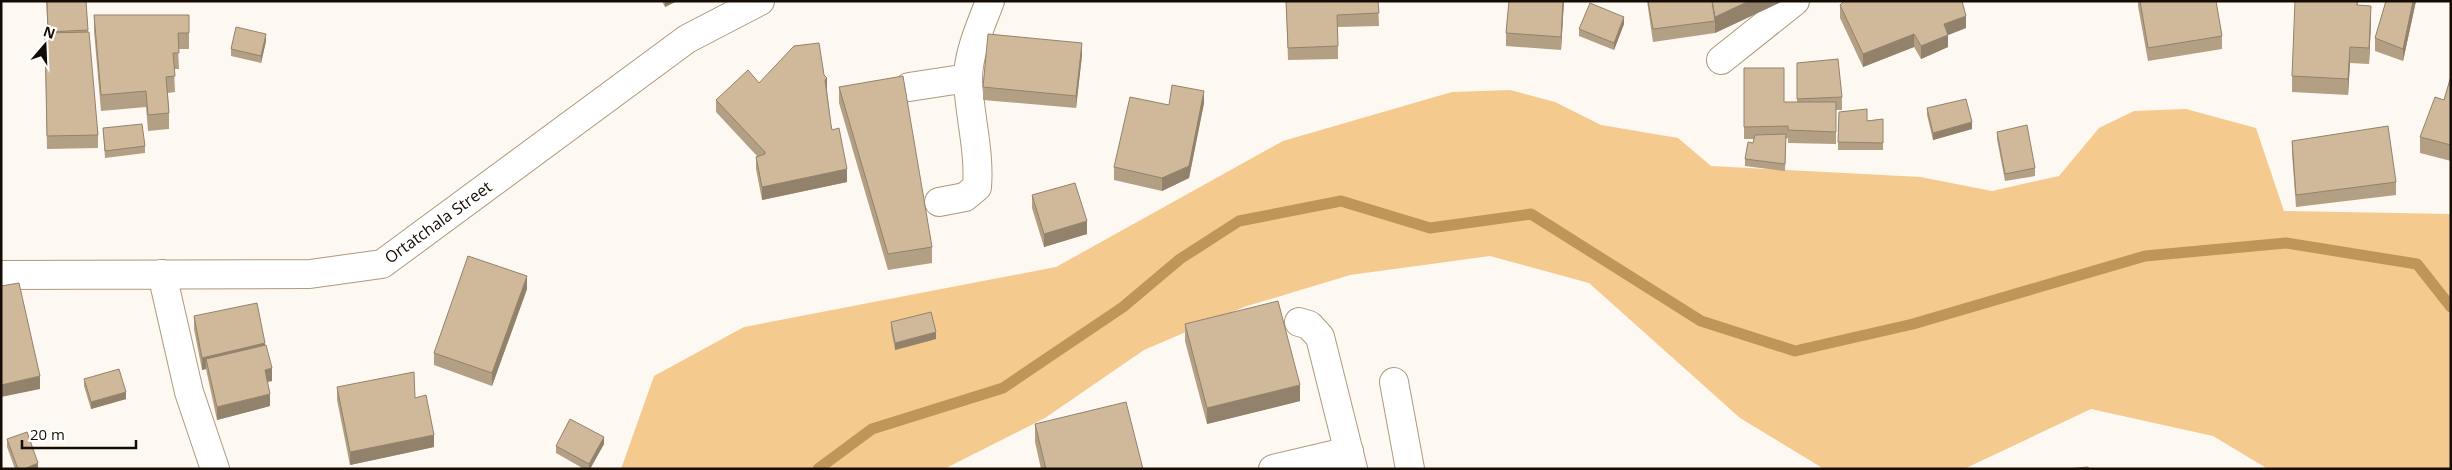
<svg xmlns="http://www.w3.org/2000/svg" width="2452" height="470" font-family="'Open Sans',sans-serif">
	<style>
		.green { fill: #f5ca8e }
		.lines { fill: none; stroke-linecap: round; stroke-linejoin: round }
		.stream { stroke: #bf9558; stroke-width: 11 }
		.minor-casing { stroke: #af997a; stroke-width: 30 }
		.minor { stroke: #fff; stroke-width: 28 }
		.wall { fill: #b39f84 }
		.shaded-wall { fill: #92826c }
		.building { fill: #d0b99a; stroke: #92826c }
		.labels { text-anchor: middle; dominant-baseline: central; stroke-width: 4; stroke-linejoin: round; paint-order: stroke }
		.street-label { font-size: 16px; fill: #150d03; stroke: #fff }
	</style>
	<rect width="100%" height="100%" fill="#fdf8f2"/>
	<!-- green -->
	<path class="green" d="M1510,90l45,12 46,23 77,13 33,28 209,11 72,14 67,-15 40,-48 35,-17 52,-2 70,19 28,83 167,3v255h-183l-55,-33 -122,-27 -127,60h-140l-84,-51 -151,-135 -99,-27 -140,19 -106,32 -100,43 -99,68 -101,51h-323l33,-93 90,-49 312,-60 227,-126 169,-49z"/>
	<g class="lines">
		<!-- stream -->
		<path class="stream" d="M818,469l54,-40 131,-41 120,-81 57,-48 59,-38 102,-20 89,27 101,-14 170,107 94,30 118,-27 232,-68 141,-13 131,21 34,43"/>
		<!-- minor casing -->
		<g class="minor-casing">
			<path id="minor" d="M1721,60l74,-59
				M909,87l59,-9
				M939,202l26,-5 12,-10c3,-37 -8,-72 -9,-108 0,-26 13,-54 22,-78
				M162,274l27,118 26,77
				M1,275l309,-1 72,-10 305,-225 73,-38
				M1299,322l10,3 11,12 33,132
				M1394,382l16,87
				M1273,469l76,-18"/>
		</g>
		<!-- minor -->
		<use href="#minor" class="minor"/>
	</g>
	<!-- wall -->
	<path class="wall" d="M46,1h40l2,31 10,103v13l-51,1 -2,-104 3,-12z
		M662,1h15l-12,6z
		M1286,1h92l1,25 -41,1v32l-50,1z
		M1509,1h55l-3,49 -55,-4v-13z
		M1647,1h136l-68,32 -62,9z
		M2138,1h78l6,35v13l-74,12 -10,-55z
		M2358,1v5l13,16 -2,42 -19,-1 -2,32 -56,-3v-16z
		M2386,1h30l-13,60 -28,-10v-13z
		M1840,5l126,23 -18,7v12l-27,12 -7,-12 -51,20 -23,-49z
		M94,15h95v34h-11l1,20h-5l1,23 -7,1 1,20v16l-21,2 -2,-24 -45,4 -7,-80z
		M1624,24l-10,26 -35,-14v-7z
		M266,41l-5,22 -30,-7v-7z
		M1082,55l-6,53 -93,-8v-13z
		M1797,63l45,34v13h-6v34l-48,-1v-5l-2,1 -1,32 -40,-5v-7l8,-16 1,-4h-10v-71l40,34h13z
		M2451,76v85l-31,-8v-16l24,-37z
		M759,83l68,7 4,35 16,57 -85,18 -6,-31v-12l1,-1 -41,-44v-12z
		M839,87l93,160v16l-44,7 -49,-167z
		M1204,103l-15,75 -27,13 -48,-11v-13l55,-62z
		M1927,108l45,21 -39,11 -6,-25z
		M1883,119v31h-45v-8l29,-21z
		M103,128l42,18v7l-40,5z
		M1997,132l38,36v8l-30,5 -8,-42z
		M2292,141l104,41v13l-100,12 -4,-54z
		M1032,195l55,39 -43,13 -12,-39z
		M527,289l-35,97 -58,-21v-12z
		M194,316l71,29 7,36 -5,1 3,24 -53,14 -11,-51 -4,1 -8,-41z
		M891,322l45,17 -41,11 -4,-21z
		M1185,324l115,77 -93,23 -22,-83z
		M84,379l42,20 -35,10 -7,-23z
		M337,387l78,11 19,49 -84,18 -13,-65z
		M1035,424l108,45h-102l-6,-27z
		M7,439l31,30h-23l-8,-22z
		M604,444l-14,25h-6l-28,-16v-7z"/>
	<!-- shaded-wall -->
	<path class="shaded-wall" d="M665,1h12l-12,6z
		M1563,1h1l-3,49v-13z
		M1749,1h34l-68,32v-16z
		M2413,1h3l-13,60v-12z
		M2371,6v16l-2,42v-16z
		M1966,16v12l-18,7v12l-27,12v-13l23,-22z
		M1624,17v7l-10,26v-7z
		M266,34v7l-5,22v-7z
		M1914,34v13l-51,20v-13z
		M1082,43v12l-6,53v-12z
		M2350,47v16l-2,32v-16z
		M827,78v12l-2,2v-12z
		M1204,91v12l-15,75 -27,13v-13z
		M1972,122v7l-39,11v-7z
		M847,169v13l-85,18v-13z
		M1087,221v13l-43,13v-13z
		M527,276v13l-35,97v-13z
		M936,332v7l-41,11v-7z
		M265,343v12l-59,4v10l-4,1v-12z
		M272,368v13l-7,1v-12z
		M40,376v13l-39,8v-12z
		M1300,385v16l-93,23v-16z
		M126,392v7l-35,10v-7z
		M270,394v12l-53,14v-13z
		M434,435v12l-84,18v-13z
		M604,437v7l-14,25h-1v-5z
		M38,463v6h-14z"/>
	<!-- building -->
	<path class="building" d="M47,1h39l2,29 -40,2z
		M1286,1h92l1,12 -42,2 1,31 -50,2z
		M1509,1h54l-2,36 -55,-4z
		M1648,1h64l3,20 -62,8z
		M1712,1h37l-34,16z
		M1844,1h118l4,15 -22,8 4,11 -27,11 -7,-12 -51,20 -23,-49z
		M2140,1h76l6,35 -74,12z
		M2295,1h62v4l14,1 -2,42 -19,-1 -2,32 -56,-3z
		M2386,1h27l-10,48 -28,-11z
		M1590,3l34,14 -10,26 -35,-14z
		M94,15h95v18h-11l1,20h-6l2,23 -9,1 3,36 -21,2 -2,-24 -45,4z
		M236,27l30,7 -5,22 -30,-7z
		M89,32l9,103 -51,1 -2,-103z
		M988,34l94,9 -6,53 -93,-9z
		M819,43l5,32 3,3 -2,2 6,45 1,5 7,-2 8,41 -85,18 -6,-30 9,-3v-2l-49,-52 32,-30 11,13 35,-37z
		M1838,59l4,38 -45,2v-36z
		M1744,68h40v34h52v30l-48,-2v-4l-44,1z
		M903,76l29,171 -44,7 -49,-167z
		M2451,76v69l-31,-8 15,-40 9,3z
		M1172,85l32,6 -15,75 -27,12 -48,-11 16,-70 39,8z
		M1966,99l6,23 -39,11 -6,-25z
		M1867,109v12l16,-2v24l-45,-1 1,-30z
		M142,124l3,22 -40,5 -2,-23z
		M2027,125l8,43 -30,6 -8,-42z
		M2388,126l8,56 -100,13 -4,-54z
		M1786,134l-1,30 -40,-5 3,-17 5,1 2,-8z
		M1075,183l12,38 -43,13 -12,-39z
		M468,256l59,20 -35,97 -58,-20z
		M19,283l21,93 -39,9v-99z
		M1278,301l22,84 -93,23 -22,-84z
		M257,303l8,40 -63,15 -8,-42z
		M931,312l5,20 -41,11 -4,-21z
		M266,345l6,23 -7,2 5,24 -53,13 -11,-48z
		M119,369l7,23 -35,10 -7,-23z
		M414,372l1,26 11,-3 8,40 -84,17 -13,-65z
		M1126,402l17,67h-97l-11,-45z
		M570,419l34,18 -15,27 -33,-18z
		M27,432l11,31 -14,6h-6l-11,-30z
		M2088,467l2,2h-22z"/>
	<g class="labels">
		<!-- street labels -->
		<g class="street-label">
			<text transform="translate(438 222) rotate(-36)">Ortatchala Street</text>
		</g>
	</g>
	<!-- border -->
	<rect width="2452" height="470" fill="none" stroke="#150d03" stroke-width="5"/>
	<!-- north arrow -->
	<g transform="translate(45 45) rotate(19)" stroke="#ffffff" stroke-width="4" paint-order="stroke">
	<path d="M0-4L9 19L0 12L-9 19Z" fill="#150d03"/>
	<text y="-8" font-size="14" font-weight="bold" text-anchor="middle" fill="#150d03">N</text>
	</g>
	<!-- scale -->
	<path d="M22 440v8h114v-8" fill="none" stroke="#150d03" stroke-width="2.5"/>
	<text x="30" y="440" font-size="15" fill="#150d03" stroke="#ffffff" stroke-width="4" paint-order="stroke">20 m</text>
</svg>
